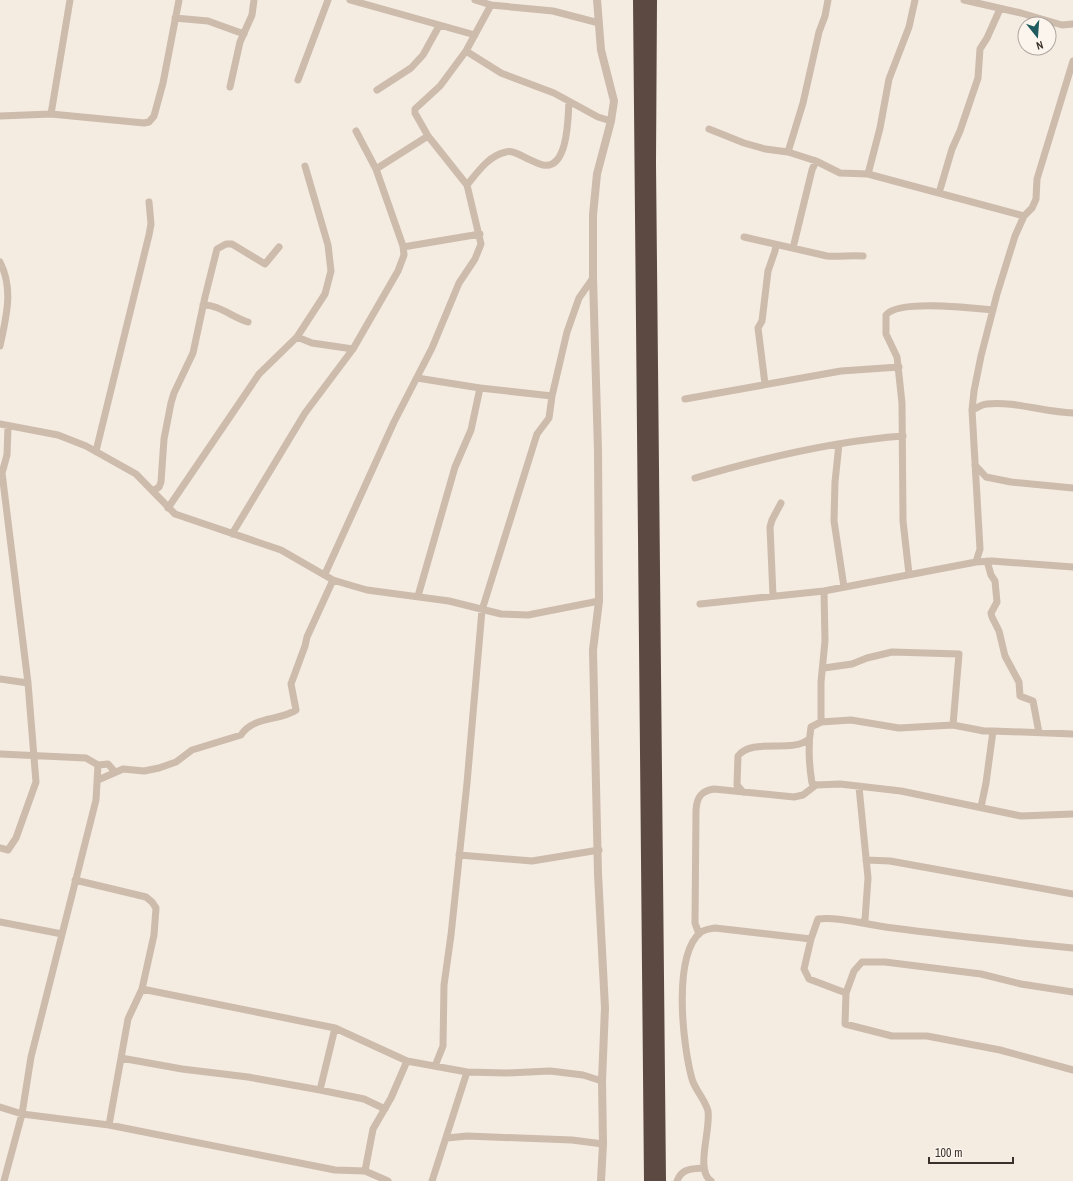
<svg xmlns="http://www.w3.org/2000/svg" width="1073" height="1181" font-family="'Archivo Narrow',sans-serif">
	<style>
		.lines { fill: none; stroke-linecap: round; stroke-linejoin: round }
		.minor { stroke: #cdbbac; stroke-width: 7 }
		.tertiary { stroke: #cdbbac; stroke-width: 8 }
		.motorway { stroke: #5c4a42; stroke-width: 12 }
	</style>
	<rect width="100%" height="100%" fill="#f4ebe1"/>
	<g class="lines">
		<!-- minor -->
		<path class="minor" d="M350,0l125,35
			M475,0l16,5 62,6 46,12
			M964,0l57,13 41,12 11,-1
			M175,18l33,3 36,13
			M466,51l35,22 53,20 44,24 13,4
			M298,80l30,-80
			M230,87l10,-45 12,-27 2,-15
			M377,90l34,-22 12,-13 16,-29
			M51,114l19,-114
			M0,116l51,-2 93,9 5,-1 5,-6 9,-33 16,-83
			M709,129l35,14 21,6 23,3 28,9 24,12 28,1 156,42
			M788,152l15,-49 16,-71 6,-16 3,-16
			M376,169l52,-33
			M868,174l12,-46 9,-49 20,-52 6,-27
			M467,185c10,-12 22,-30 39,-33 6,-2 14,3 20,6 5,2 11,6 17,7 25,5 25,-47 26,-63
			M939,193l13,-44 8,-18 18,-53 2,-29 7,-11 13,-29
			M744,237l83,19c13,1 24,-1 36,0
			M403,247l77,-13
			M793,248l19,-78 4,-9
			M0,262c14,27 6,56 0,84
			M203,305c14,-1 31,13 45,17
			M297,337l15,6 41,6
			M417,378l63,10 72,8
			M765,384l-7,-56 4,-7 6,-50 7,-20 1,-6
			M685,399l156,-28 58,-4
			M972,410c5,-2 10,-6 15,-6 26,-3 58,8 86,9
			M0,424l58,11 28,11 50,28 39,40 106,36 52,30 20,6 14,4 82,11 52,13 27,1 71,-14
			M839,444l-4,38 -1,39 10,66
			M96,451l53,-216 2,-11 -2,-22
			M975,465l11,12 25,5 62,6
			M695,478c68,-20 138,-37 208,-42
			M153,491l6,-4 2,-5 3,-43 7,-36 3,-10 19,-40 12,-56 12,-48 9,-5h6l33,20 14,-17
			M168,508l91,-134 38,-37 28,-43 6,-23 -3,-26 -23,-79
			M232,534l73,-121 48,-64 45,-78 6,-16 -1,-9 -27,-77 -20,-38
			M987,561l4,14 4,6 2,21 -6,11 1,4 7,14 6,25 14,26 1,14 13,5 6,32
			M976,562l4,-13 -8,-139 2,-19 7,-35 16,-62 18,-58 9,-20 8,-8 4,-9 1,-20 36,-118
			M325,574l69,-152 38,-74 27,-65 16,-24 6,-15 -14,-59 -39,-49 -13,-23v-4l25,-23 26,-35 25,-46
			M909,574l-6,-53 -1,-118 -5,-46 -11,-23v-19c12,-16 87,-7 107,-5
			M418,596l37,-129 16,-37 9,-42
			M773,596l-3,-69 2,-7 9,-17
			M700,604l124,-13 152,-29 16,-1 81,6
			M824,668l28,-4 15,-6 25,-6 67,2 -6,71 31,6h9l-7,52 -5,24
			M0,679l28,4
			M821,722l30,-2 48,8 54,-3
			M993,731l80,3
			M0,754l86,4 12,7 -2,35 -65,257 -9,57 -18,67
			M98,765l10,-1 7,8
			M98,780l25,-11 21,2 15,-3 17,-6 16,-12 49,-15c12,-19 39,-14 55,-25l-5,-26 14,-38 2,-9 26,-57
			M816,785l-4,-2c-3,-18 -4,-38 -1,-56l10,-5v-40l4,-41 -1,-50
			M859,787l9,91 -3,42 -3,2
			M743,792l-6,-7 1,-29c14,-19 54,-2 71,-17
			M0,848l8,2 8,-12 20,-56 -8,-99 -26,-210 5,-18 1,-28
			M459,855l73,6 67,-11
			M866,860l24,1 183,33
			M75,880l71,17 6,5 4,6 -2,27 -12,54 -14,30 -19,106
			M0,922l62,12
			M699,934l-4,-11 1,-113c1,-13 5,-19 18,-21l80,8 9,-2 13,-10 24,-1 61,7 120,25 52,-2
			M811,939l7,-20c21,-3 53,7 75,9 60,8 120,14 180,20
			M142,989l193,39 72,33 60,11 39,1 44,-2 33,4 19,6
			M846,993l8,-22 8,-9h23l96,12 40,10 52,8
			M121,1058l61,11 66,8 72,13 44,9 21,10
			M435,1066l8,-20 1,-61 7,-50 16,-152 15,-173 55,-176 12,-16 3,-22 15,-64 12,-34 14,-20
			M320,1090l15,-62
			M0,1107l22,7 87,11 226,45 30,1 23,10
			M447,1138l20,-2 105,4 31,4
			M365,1171l8,-42 18,-31 16,-37
			M432,1181l35,-109
			M677,1181c5,-13 15,-12 27,-13
			M711,1181c-16,-11 0,-51 -3,-70 -3,-12 -13,-21 -16,-32 -9,-32 -20,-124 9,-147 4,-3 9,-3 14,-4l96,11 -7,30 5,10 37,14 -1,31 47,12h35l73,14 73,20"/>
		<!-- tertiary -->
		<path class="tertiary" d="M597,0l4,50 13,51 -3,20 -14,53 -4,41v63l5,173 1,150 -6,49 5,224 7,134 -3,73 1,63 -2,37"/>
		<!-- motorway -->
		<path class="motorway" d="M639,0l11,1181
			M651,0l-1,163 10,1018"/>
	</g>
	<!-- north arrow -->
	<g transform="translate(1037 36) rotate(163)"><circle r="19" fill="#fbf5ee" stroke="#aea6a0"/>
	<path d="M0-3L7 15L0 10L-7 15Z" fill="#1f5a5e"/>
	<text y="-6" font-size="11" font-weight="bold" text-anchor="middle" fill="#3b302b">N</text>
	</g>
	<!-- scale -->
	<path d="M929 1157v6h84v-6" fill="none" stroke="#3b302b" stroke-width="2"/>
	<text x="935" y="1157" font-size="12" fill="#3b302b" stroke="#fbf5ee" stroke-width="3" paint-order="stroke">100 m</text>
</svg>
